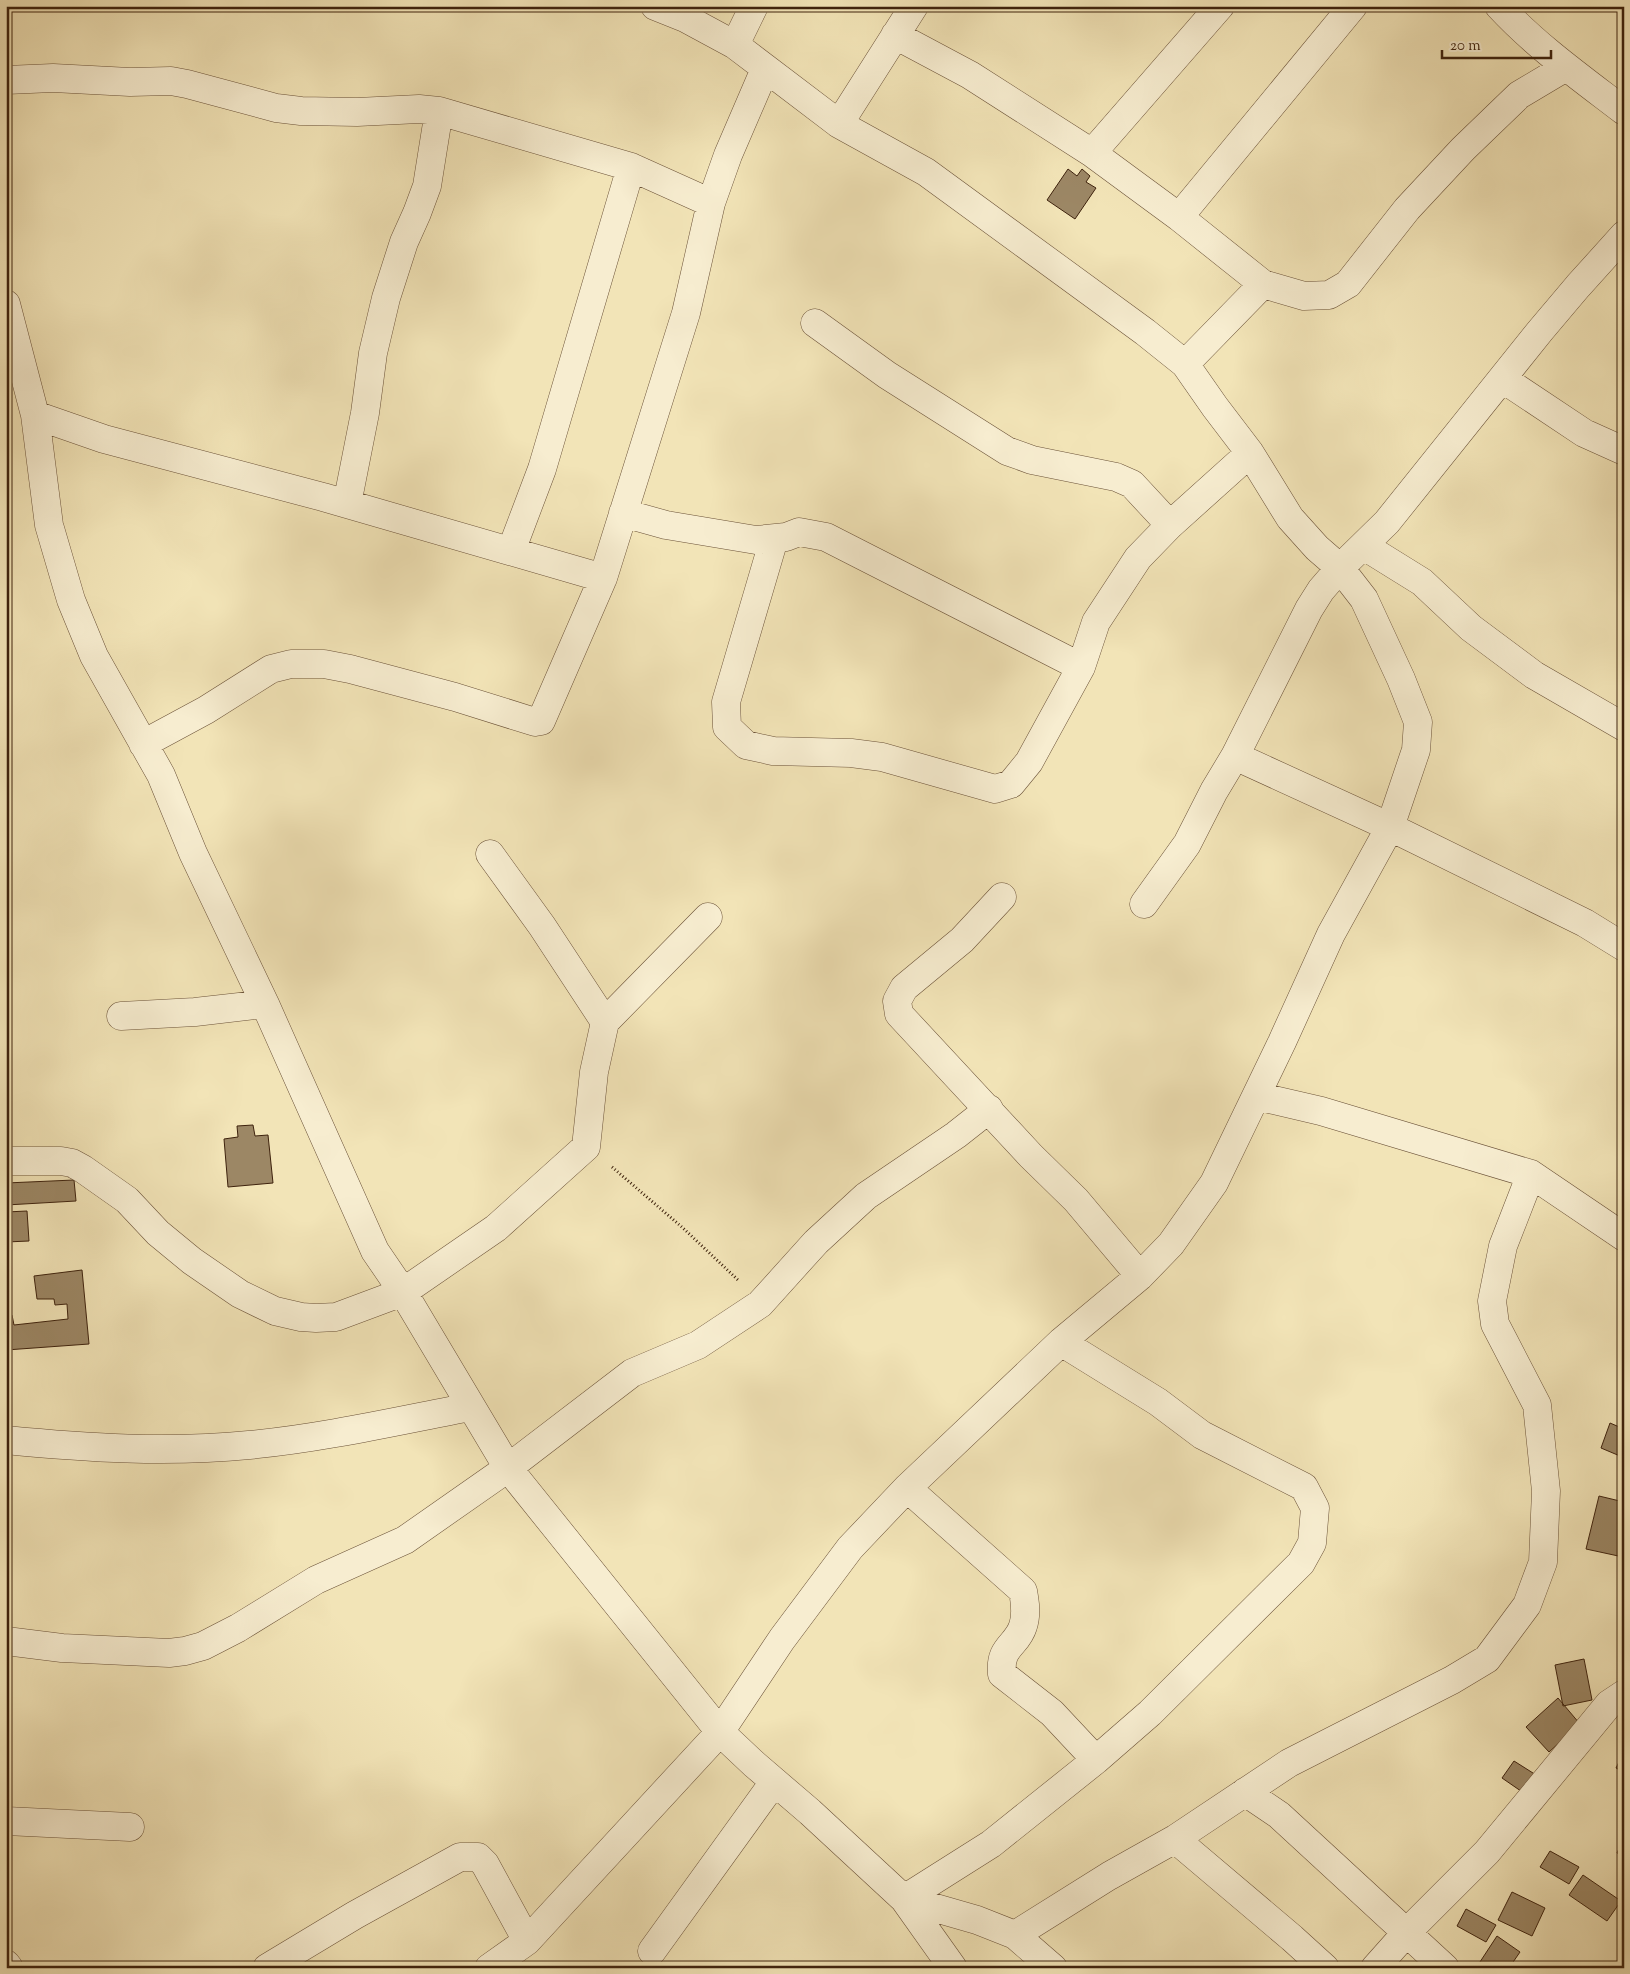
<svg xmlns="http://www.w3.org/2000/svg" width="1630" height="1974" font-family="'Sorts Mill Goudy',serif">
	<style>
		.building { fill: #9c8765; stroke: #3e220d }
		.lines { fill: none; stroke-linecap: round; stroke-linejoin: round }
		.minor-casing { stroke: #6b5238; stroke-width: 29 }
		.path { stroke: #3e220d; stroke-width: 3; stroke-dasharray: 1 2.5; stroke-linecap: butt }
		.minor { stroke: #f7edd0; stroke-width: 28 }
	</style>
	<rect width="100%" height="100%" fill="#f2e4b7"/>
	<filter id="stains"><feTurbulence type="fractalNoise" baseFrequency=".004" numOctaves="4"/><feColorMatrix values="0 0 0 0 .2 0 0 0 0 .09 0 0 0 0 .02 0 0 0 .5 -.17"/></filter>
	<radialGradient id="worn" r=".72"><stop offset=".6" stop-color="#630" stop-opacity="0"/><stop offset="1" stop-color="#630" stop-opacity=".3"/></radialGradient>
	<!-- building -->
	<path class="building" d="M1068,169l9,7 5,-7 8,7 -4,6 10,6 -21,31 -28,-19z
		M253,1125l2,11 13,-1 5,48 -45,4 -4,-48 14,-2 -1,-11z
		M74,1180l2,21 -70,4v-22z
		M27,1211l2,30 -23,1v-30z
		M82,1270l7,74 -83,6v-34l6,-1 2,10 54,-6 -1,-15 -12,1 -1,-6h-17l-3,-23z
		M1623,1356h1v28l-5,-1z
		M1610,1423l14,6v16l-4,11 -19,-8z
		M1599,1496l25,6 -1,55 -37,-8z
		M1584,1659l8,41 -29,6 -8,-41z
		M1558,1698l22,26 -31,28 -23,-25z
		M1624,1752v20l-8,-4z
		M1514,1761l30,19 -13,18 -29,-20z
		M1624,1837v19l-7,-3z
		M1550,1851l29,16 -10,17 -29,-17z
		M1583,1875l38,26 -14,20 -38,-26z
		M1512,1892l33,16 -13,28 -34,-16z
		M1466,1909l30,16 -10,17 -29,-16z
		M1497,1936l23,16 -11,16h-33z"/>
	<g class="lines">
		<!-- minor casing -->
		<g class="minor-casing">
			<path id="minor" d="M655,6l30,12 50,27 104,79 87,48 219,160 40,32 30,43 35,46
				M1499,6c37,40 82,72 125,105
				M895,35l75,40 122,78 87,64 84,67
				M735,45l19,-39
				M6,80l47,-2 77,4 41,-1 16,3 89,24 25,3 56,1 62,-3 20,2 192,56 80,36
				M839,124l75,-118
				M1092,153l128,-147
				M1179,217l174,-211
				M6,304l29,111 14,110 22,75 23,56 67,119 32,78 72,151 110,247 28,41 105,176 212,264 34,32 56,48 94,87 73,21 38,15 38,33
				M815,323l72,52 120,76 25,9 84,17 16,7 38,41
				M1185,364l78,-80 41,12 25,-1 19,-11 59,-75 56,-60 56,-54 47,-28
				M1503,379l81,54 40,18
				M35,415l69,24 219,58 280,81
				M347,504l18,-91 8,-60 13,-55 18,-56 13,-29 10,-27 12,-75
				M623,513l43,12 90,15 30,-3 13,-5 27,5 255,130
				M774,539l-48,163 1,25 19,18 27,6 78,2 31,4 113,32 16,-5 18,-22 52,-95 15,-45 42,-64 32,-33 80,-72 40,65 27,30 23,20 -19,22 -12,19 -74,147 155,71 195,96 39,24
				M1364,546l58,36 49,46 63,47 90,52
				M511,551l31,-82 89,-302
				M143,744l63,-34 65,-41 20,-5h33l26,5 105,28 80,25 6,-1 62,-143 83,-265 25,-110 17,-48 37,-86
				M490,854l52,72 63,96
				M1002,897l-40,43 -58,48 -7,13 2,13 132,142 45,44 64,76
				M1144,904l43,-60 27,-53 21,-35
				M121,1016l74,-4 70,-8
				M1256,1096l65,15 210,63 93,63
				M6,1161h55l11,2 11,6 44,31 31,33 34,28 48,33 35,17 26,6 15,1 20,-1 67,-25 93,-64 90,-81 8,-75 11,-50 103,-105
				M6,1440c81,8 162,13 243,5 74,-7 148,-24 221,-38
				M907,1488l116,103c2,11 4,23 0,35 -6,20 -24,20 -21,48l50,39 44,47
				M6,1641l56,7 107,5 16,-2 18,-5 35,-18 78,-48 89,-40 103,-72 124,-95 66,-28 62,-41 56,-62 50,-46 90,-61 33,-26
				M1245,1792l34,23 166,153
				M6,1821l124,6
				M1175,1839l117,99 33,30
				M1015,1935l94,-59 66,-37 114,-76 163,-83 35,-21 40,-54 16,-43 3,-71 -9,-86 -42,-81 -3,-23 11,-55 28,-72
				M652,1951l122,-169
				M6,1964l3,4
				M267,1968l88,-53 105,-58h18l7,7 42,77
				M489,1968l38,-27 193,-209 62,-93 68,-91 57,-60 154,-146 79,-66 31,-32 43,-61 68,-141 49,-108 59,-107 26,-77 2,-28 -17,-43 -37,-80 -24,-31 47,-46 153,-191 38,-45 46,-51
				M953,1968l-49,-69 87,-55 105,-84 54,-47 151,-150 11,-20 3,-35 -11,-21 -102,-52 -44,-33 -97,-60
				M1375,1968l32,-36 80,-80 122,-148 15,-10"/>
		</g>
		<!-- path -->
		<path class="path" d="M612,1167l71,61 55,52"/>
		<!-- minor -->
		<use href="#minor" class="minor"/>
	</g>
	<!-- margin -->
	<rect width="1630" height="1974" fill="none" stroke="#f2e4b7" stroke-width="25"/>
	<rect x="8" y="8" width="1615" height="1959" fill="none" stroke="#3e220d" stroke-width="2.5"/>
	<rect x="12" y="12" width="1605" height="1949" fill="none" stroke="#3e220d"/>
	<!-- scale -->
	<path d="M1442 50v8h109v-8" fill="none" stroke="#3e220d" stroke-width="2.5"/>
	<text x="1450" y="50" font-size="15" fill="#3e220d" stroke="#f7edd0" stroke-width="4" paint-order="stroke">20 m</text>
	<rect width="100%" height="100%" filter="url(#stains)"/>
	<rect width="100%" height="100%" fill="url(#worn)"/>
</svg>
